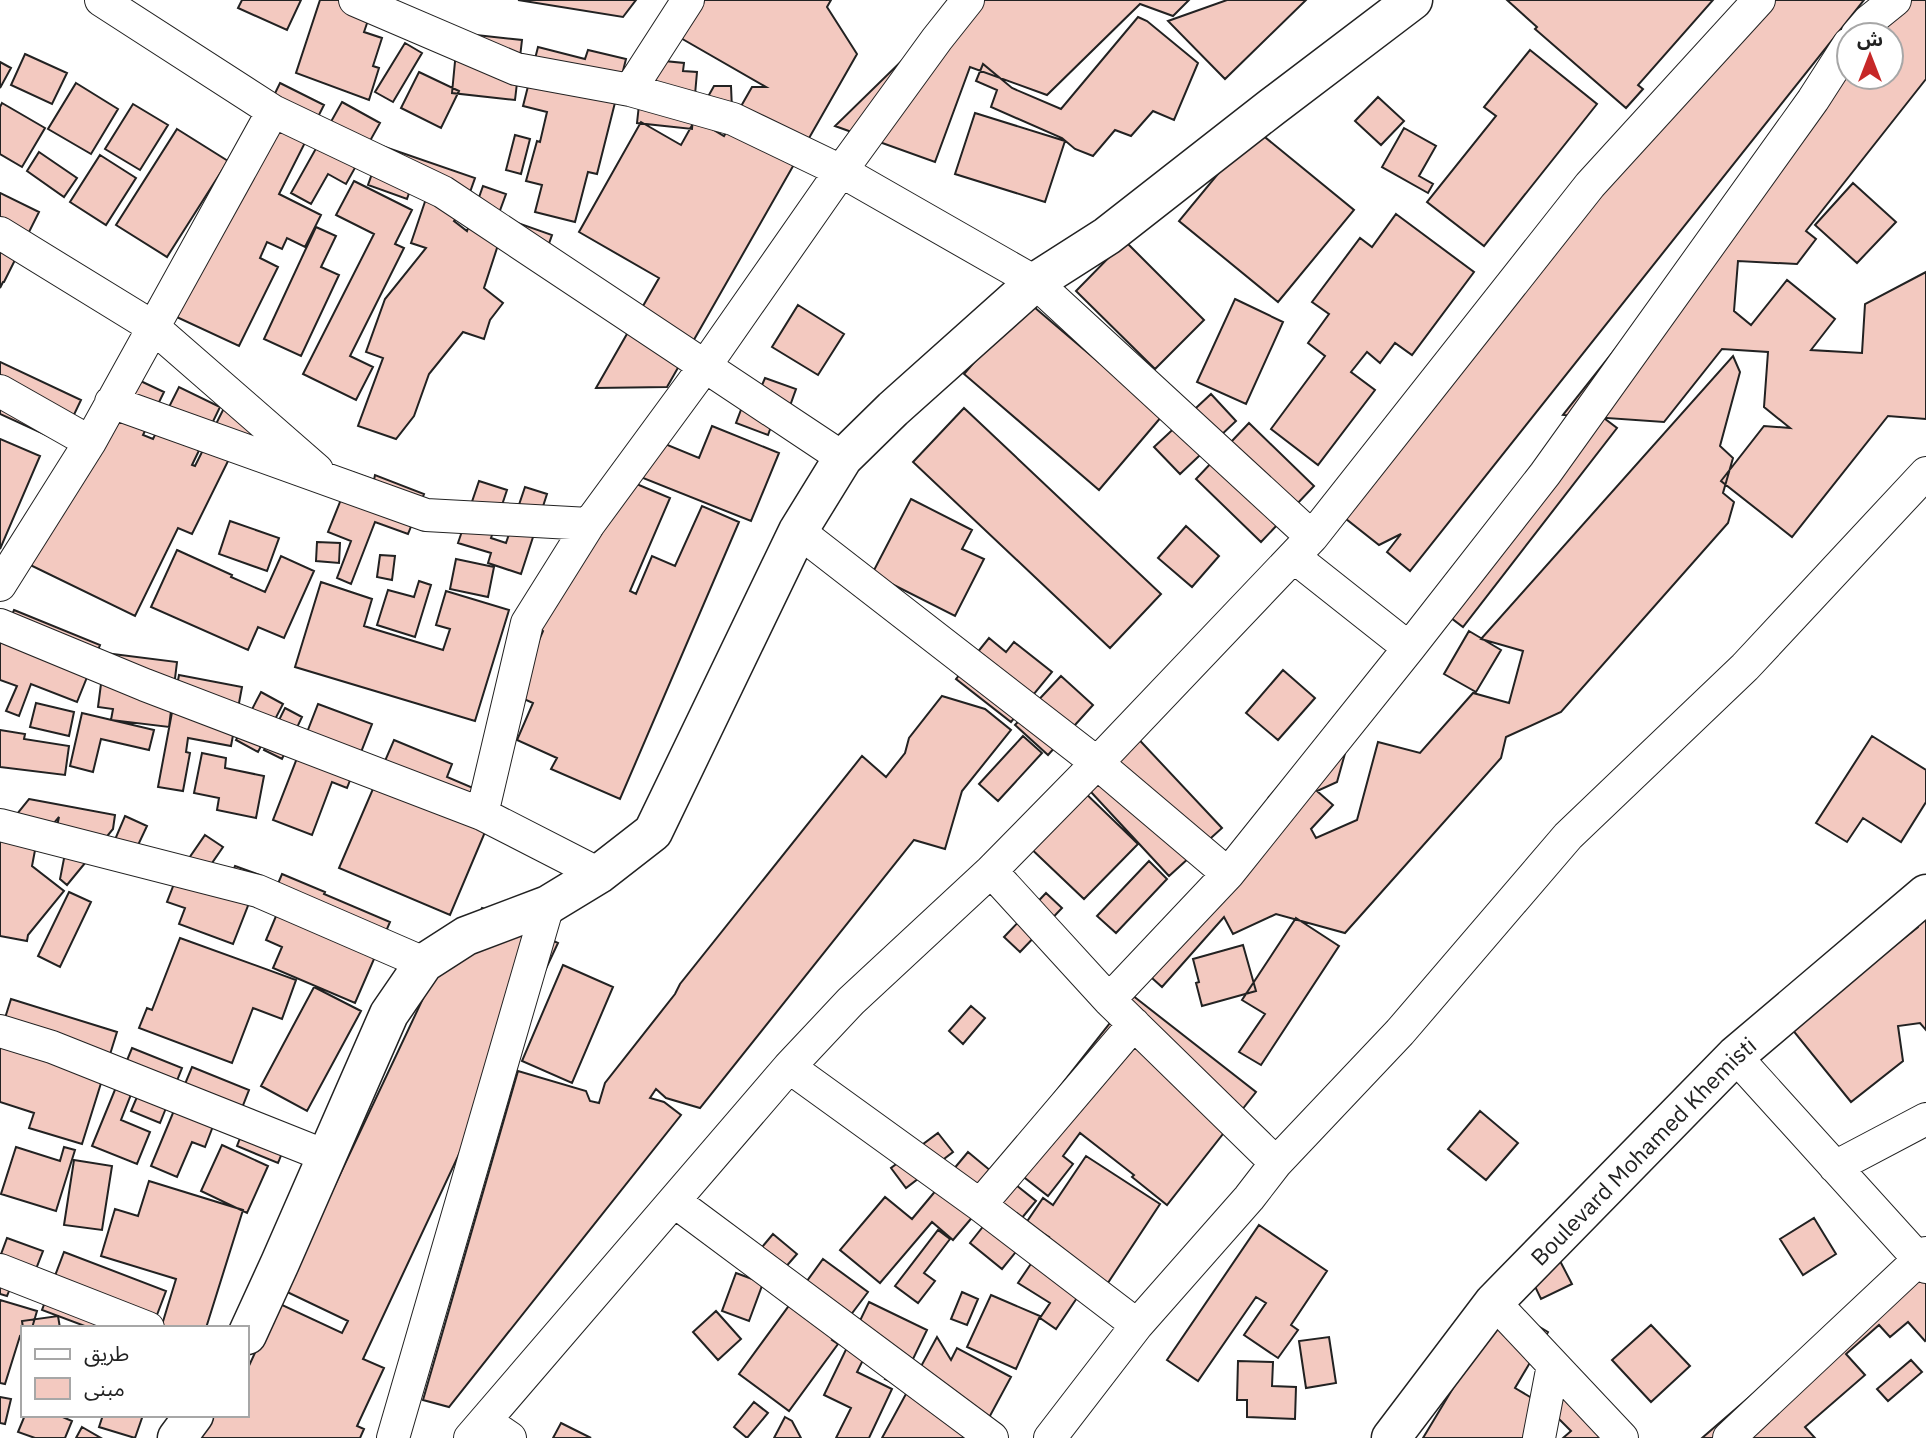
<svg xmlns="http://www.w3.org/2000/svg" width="1926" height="1438" font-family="'IBM Plex Sans','Noto Sans Arabic',sans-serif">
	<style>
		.building { fill: #f3c9c0; stroke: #222; stroke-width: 2 }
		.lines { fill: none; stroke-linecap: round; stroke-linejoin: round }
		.street-casing { stroke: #222; stroke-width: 34 }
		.secondary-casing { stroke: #222; stroke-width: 41 }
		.street { stroke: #fff; stroke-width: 32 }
		.secondary { stroke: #fff; stroke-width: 38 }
		.labels { text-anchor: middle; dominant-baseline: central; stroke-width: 5; stroke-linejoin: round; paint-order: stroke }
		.street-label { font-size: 23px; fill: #222; stroke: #fff }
	</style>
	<rect width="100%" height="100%" fill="#fff"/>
	<!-- building -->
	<path class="building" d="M242,0h59l-14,30 -49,-22z
		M320,0h55l-11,32 18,6 -9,28 6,2 -10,32 -73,-27z
		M518,0h118l-13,17z
		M682,0h149l-4,7 30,47 -190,333 -71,1 63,-110 -80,-46 62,-110 40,23 33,-59h17l1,24 -25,16 17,10 28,-49h14l-101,-58z
		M964,0h225l-16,16 -33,-12 -93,91 -77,-28 -35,95 -100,-36z
		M1227,0h79l-81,79 -57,-58z
		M1507,0h206l-75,85 5,4 -17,19 -91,-79 2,-2z
		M1744,0h120l-454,571 -23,-19 14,-18 -22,11 -43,-34z
		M1891,0h35v79l-120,152 10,8 -19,25 -59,-3 -4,50 17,14 36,-45 48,39 -24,31 51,3 3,-49 61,-32v147l-38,-3 -96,121 -71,-56 43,-55 26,2 -26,-21 4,-55 -46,-3 -58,73 -101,-7 286,-361v23h42v-42h-27z
		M1138,17l9,4 51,42 -24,57 -21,-9 -22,25 -16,-6 -22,26 -18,-7 -13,-11 -71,-31 6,-17 -21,-9 7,-17 29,24 49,21z
		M440,31l82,9 -7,60 -63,-7 4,-42z
		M405,43l17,10 -29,49 -18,-10z
		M538,47l47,12 3,-9 38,9 -29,115 -9,-2 -13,50 -40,-10 7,-27 -16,-4 11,-40 3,1 7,-30 -24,-6z
		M1530,50l67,54 -113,142 -57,-44 69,-86 -12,-9z
		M25,54l42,19 -15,31 -41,-19z
		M644,59l40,4 -1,8 14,1 -5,57 -55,-6z
		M0,62l11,6 -11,20z
		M419,72l40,19 -18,37 -40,-20z
		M76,83l42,26 -27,45 -43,-25z
		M280,83l44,22 -45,89 42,21 -16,32 -18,-9 -5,11 -15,-7 -7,16 18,9 -39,79 -71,-33z
		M1378,97l26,24 -23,24 -26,-24z
		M342,102l38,21 -34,61 -18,-10 -17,30 -20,-11z
		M2,103l43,25 -23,39 -22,-13v-47z
		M133,104l35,21 -28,45 -35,-21z
		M975,113l90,28 -20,61 -90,-28z
		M1404,128l32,18 -17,30 14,8 -5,9 -46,-26z
		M177,129l51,32 -61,96 -51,-32z
		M1255,129l99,81 -76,92 -99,-81z
		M515,135l15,4 -9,35 -15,-4z
		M382,146l93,32 -11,31 -10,12 13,10 16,-45 23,8 -8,22 54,19 -11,31 -43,-21 -14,43 19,15 -13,17 -6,19 -21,-7 -34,42 -15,42 -18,23 -38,-13 25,-68 -17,-6 19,-53 41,-51 -15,-5 23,-68 -17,-5 -10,29 -39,-14z
		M39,152l38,26 -13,19 -37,-26z
		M100,155l36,23 -30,47 -36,-23z
		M354,181l58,29 -17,34 9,4 -54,108 23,11 -17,33 -53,-26 71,-140 -38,-19z
		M1853,183l43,39 -39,41 -42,-38z
		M0,193l39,19 -35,70h-1l-3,6z
		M1396,214l78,58 -62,83 -17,-12 -15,20 -13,-11 -16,20 24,18 -57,75 -47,-36 54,-73 -17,-13 21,-29 -17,-12 48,-64 12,9z
		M316,227l20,9 -15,31 18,8 -38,81 -37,-17z
		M1125,241l79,79 -49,49 -79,-78z
		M1235,299l48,23 -37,82 -49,-22z
		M1027,301l135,115 -63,74 -135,-116z
		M798,305l46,29 -26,41 -46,-28z
		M1733,356l7,16 -20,74 13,12 -10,35 11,9 -6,21 -167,189 -55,25 -5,21 -156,175 -69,-19 -43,20 -9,-17 -62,70 -29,-26 144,-162 -8,-2 93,-104 -25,89 -20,9 16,14 -22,24 5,9 41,-18 21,-78 42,11 53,-60 36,10 14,-52 -42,-12z
		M0,362l81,38 -20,42 -61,-28z
		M115,369l49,23 -21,43 10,4 26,-52 41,20 -28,58 3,1 30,-60 39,20 -18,38 -16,-7 -38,77 -14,-6 -43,88 -113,-55z
		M765,378l31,11 -10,28 -10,-4 -8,22 -32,-12 11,-29 10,3z
		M1211,394l25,27 -56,53 -26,-27z
		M1584,403l33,25 -154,199 -33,-25z
		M964,408l197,186 -51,54 -197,-186z
		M1249,423l65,63 -53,56 -65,-63z
		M712,426l67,27 -28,68 -113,-45 15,-37 46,19z
		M0,439l40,17 -40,93z
		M352,472l22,8 1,-5 49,19 -16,40 -33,-12 -24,62 -14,-6 14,-37 -23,-9z
		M608,472l62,26 -40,93 6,3 16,-38 23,10 27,-60 37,16 -119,277 -69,-30 6,-11 -40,-18 16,-37 -18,-8 28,-64 -3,-2z
		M479,481l28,9 -16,48 15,5 19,-56 22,7 -26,80 -33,-11 3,-10 -33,-10z
		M911,499l61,31 -10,19 22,10 -29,57 -83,-42z
		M230,521l49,17 -12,33 -48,-17z
		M1186,526l33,30 -27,31 -34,-29z
		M317,542l23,1 -1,20 -23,-2z
		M177,550l55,25 -1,2 34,15 16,-36 33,15 -30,67 -26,-11 -10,23 -97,-43z
		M380,555l15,1 -3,24 -15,-3z
		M456,559l38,8 -6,30 -38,-8z
		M419,581l12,4 -16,52 -38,-12 11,-35 26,7z
		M321,582l51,17 -8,27 79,24 7,-21 -14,-4 10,-34 63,19 -34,111 -180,-54z
		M14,610l86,35 -23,57 -46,-18 -12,32 -13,-5 11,-25 -17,-6v-36z
		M1469,631l32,19 -25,42 -32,-18z
		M989,638l17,14 8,-10 38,30 -41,50 -55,-43z
		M105,653l72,9 -8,65 -58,-7 2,-11 -15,-2z
		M1283,670l32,28 -37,42 -32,-27z
		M179,675l63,12 -11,59 -43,-8 -2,14 4,1 -7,38 -25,-4z
		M1061,676l32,29 -45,50 -33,-30z
		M261,692l22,12 -25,48 -22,-12z
		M942,696l43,13 26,21 -49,61 -17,58 -31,-9 -214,268 -34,-10 -10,-9 -6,9 14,4 17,13 -232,292 -26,-7 95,-329 68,20 4,10 9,2 6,-20 70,-89 5,-10 182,-228 24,21 19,-24 4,-15z
		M36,703l38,9 -5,24 -39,-9z
		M318,704l54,20 -25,64 -15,-6 -20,53 -39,-15z
		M285,708l17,9 -20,42 -18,-9z
		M82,713l72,17 -5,20 -48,-11 -8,33 -23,-6z
		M0,730l25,4 -1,5 45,7 -4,29 -65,-8z
		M1130,730l92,98 -53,48 -91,-98z
		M1023,736l19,17 -44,48 -19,-17z
		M1872,736l54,34v32l-25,40 -38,-24 -16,24 -31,-19z
		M394,740l58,24 -5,13 52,22 -49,116 -111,-47z
		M202,753l24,5 -1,10 39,8 -8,42 -39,-8 2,-12 -25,-5z
		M1078,786l60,58 -54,55 -60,-57z
		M29,799l86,16 -2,14 -46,56 -7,-6 8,-41 -13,-2 4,-19 -23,28 -4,21 32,25 -36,44 -1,6 -27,-5v-101z
		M125,816l22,10 -15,32 -21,-9z
		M205,835l18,12 -20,29 -18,-12z
		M1149,861l18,18 -51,54 -19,-17z
		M235,866l25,9 -27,69 -54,-20 6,-16 -18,-6 12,-31 47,18z
		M282,874l43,18 -1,2 66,28 -35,81 -82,-35 9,-21 -16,-7 13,-31 -10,-4z
		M69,892l22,10 -31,65 -22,-11z
		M1046,893l16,15 -42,44 -16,-15z
		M482,908l76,35 -195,416 21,9 -27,58 7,3 -4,9h-168l11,-23h44v-45l31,-67 64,30 6,-12 -63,-30 167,-354 13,6z
		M1926,908v122l-6,-7 -22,3 5,35 -52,41 -60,-74 127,-101 -2,-12z
		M1296,918l43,28 -78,119 -22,-13 26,-38 -23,-14z
		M180,938l116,42 -14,39 -29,-11 -21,55 -93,-35 8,-20 5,2z
		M1243,945l13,46 -54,15 -6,-23 3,-1 -6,-23z
		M563,965l50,22 -41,96 -50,-22z
		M314,987l47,24 -54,100 -46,-25z
		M1132,995l124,97 -89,113 -35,-28 2,-2 -54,-42 -17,23 10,8 -25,32 -46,-36z
		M11,999l106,33 -35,112 -53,-16 5,-15 -34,-11v-68z
		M971,1006l14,12 -22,26 -14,-13z
		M132,1048l50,20 -22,55 -29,-12 9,-21 -6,-3 -13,33 29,12 -13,32 -45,-18z
		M192,1067l57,23 -7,18 50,20 -14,35 -41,-17 5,-13 -27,-12 -10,26 -13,-5 -15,35 -26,-11z
		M1480,1111l38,32 -32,37 -38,-31z
		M938,1133l15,19 -47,36 -15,-20z
		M222,1145l46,21 -21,47 -46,-22z
		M16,1147l44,14 4,-14 11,3 -19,61 -55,-17z
		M968,1152l35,29 -50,59 -21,-18 -52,61 -40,-33 45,-53 27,22z
		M1086,1156l74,48 -62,94 -15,-9 -27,40 -16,-11 10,-15 -32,-20 31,-46 -23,-14 17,-25 10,7z
		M74,1160l38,6 -10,64 -38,-5z
		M149,1181l94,29 -37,118h-45l15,-49 -75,-23 14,-47 23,7z
		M1016,1185l20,16 -15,18 -2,29 -17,21 -32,-26z
		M1814,1218l22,36 -33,21 -23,-36z
		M1259,1225l68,46 -36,54 7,5 -20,28 -34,-23 22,-32 -10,-6 -58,84 -31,-21z
		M938,1230l12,9 -26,34 11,8 -17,22 -23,-17z
		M773,1234l24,20 -27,31 -23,-20z
		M7,1238l36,13 -14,36 -16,-6 -6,15 -7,-2v-37z
		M1922,1248l4,4v88l-1,1 -17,-19 -18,15 -11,-12 -33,29 19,21 -60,52 10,11h-113z
		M64,1252l102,39 -14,37h-62l-48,-18z
		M823,1259l45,33 -36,48 6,4 -49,67 -50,-37z
		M1559,1259l13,25 -31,15 -12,-25z
		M736,1273l27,10 -14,38 -27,-10z
		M962,1292l16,7 -11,26 -16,-6z
		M991,1295l49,21 -24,53 -49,-22z
		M0,1300l37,11 -5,17h-9v9l-3,-1 -15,48 -5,-1z
		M869,1302l58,28 -27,56 -15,-7 12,-23 -26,-12 -14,28 35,17 -23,49h-33l15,-30 -27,-13z
		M1503,1305l45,27 -33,56 32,19 -19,31h-105z
		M716,1311l25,28 -23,21 -25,-28z
		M58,1316l2,12h-37l-1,-7z
		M1651,1325l39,41 -39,36 -39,-42z
		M937,1337l14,23 6,-12 54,29 -33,61h-96z
		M1329,1337l7,46 -30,5 -7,-47z
		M1911,1360l11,12 -34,29 -11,-12z
		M1238,1361l35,1 -1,24 24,1 -1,32 -48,-2v-17h-10z
		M1567,1369l66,69h-70l8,-7 -34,-34z
		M0,1397l11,2 -6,25 -5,-1z
		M754,1402l14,11 -21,25 -13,-11z
		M25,1415h33l14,6 -7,17h-30l-17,-6z
		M103,1415h40l-8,23 -36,-11z
		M785,1417l7,4 9,17h-27z
		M561,1423l30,15h-38z
		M82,1427l19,11h-25z"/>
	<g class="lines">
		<!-- street casing -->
		<g class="street-casing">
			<path id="street" d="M101,0l172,111 170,81 400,266
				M355,0l161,69 114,21 103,29 108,52 194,111 277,255
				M1857,35l12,-14 26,-21
				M630,90l58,-90
				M0,233l153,94 164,143
				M0,391l90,51
				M111,402l315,113 163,9
				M798,531l299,232 131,111
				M1294,557l115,91
				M0,585l90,-143 183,-331
				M0,625l145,60 337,129 117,60
				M482,814l45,-191 62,-99 116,-158 136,-195 96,-132 31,-39
				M0,825l258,66 166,72
				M991,871l118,129 167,163
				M1109,1000l119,-126 181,-226 136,-174 268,-374 36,-56
				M0,1031l52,16 274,109
				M1735,1056l191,211
				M789,1067l191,138 157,120
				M1835,1167l91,-48
				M674,1201l318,237
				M980,1205l154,-181
				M0,1270l148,58
				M1494,1302l128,136
				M485,1421l25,17
				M393,1438l155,-533
				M470,1438l319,-371 62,-66 140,-130 106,-108 215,-226 278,-352 169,-185
				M1050,1438l87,-113 112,-127 27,-35 124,-131 168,-196 177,-169 181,-194
				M1539,1438l14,-73
				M1729,1438l197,-185"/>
		</g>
		<!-- secondary casing -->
		<g class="secondary-casing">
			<g id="secondary">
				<path d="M247,1335l33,-72 109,-249 35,-51 42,-27 82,-31 51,-31 54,-42 145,-301 45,-73 50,-49 142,-127 72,-46 165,-129 141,-107"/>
				<path d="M177,1438l17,-23"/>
				<path id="s1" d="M1391,1438l103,-136 241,-246 191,-162"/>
			</g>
		</g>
		<!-- street -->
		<use href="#street" class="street"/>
		<!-- secondary -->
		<use href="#secondary" class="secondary"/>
	</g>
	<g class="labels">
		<!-- street labels -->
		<g class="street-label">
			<text stroke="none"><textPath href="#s1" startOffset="383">Boulevard Mohamed Khemisti</textPath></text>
		</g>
	</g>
	<!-- legend -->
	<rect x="21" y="1326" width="228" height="91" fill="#ffffff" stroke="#a7a7a7" stroke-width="2"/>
	<rect x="35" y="1349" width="35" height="10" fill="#ffffff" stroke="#a7a7a7" stroke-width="2"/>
	<text x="84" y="1361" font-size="21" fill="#222222">طريق</text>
	<rect x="35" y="1378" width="35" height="21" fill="#f3c9c0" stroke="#a7a7a7" stroke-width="2"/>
	<text x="84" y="1396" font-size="21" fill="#222222">مبنى</text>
	<!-- north arrow -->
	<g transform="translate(1870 56)"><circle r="33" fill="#ffffff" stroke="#a7a7a7" stroke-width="2"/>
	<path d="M0-5L12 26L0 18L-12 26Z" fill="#c62828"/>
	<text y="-10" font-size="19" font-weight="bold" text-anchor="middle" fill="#222222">ش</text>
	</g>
</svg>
